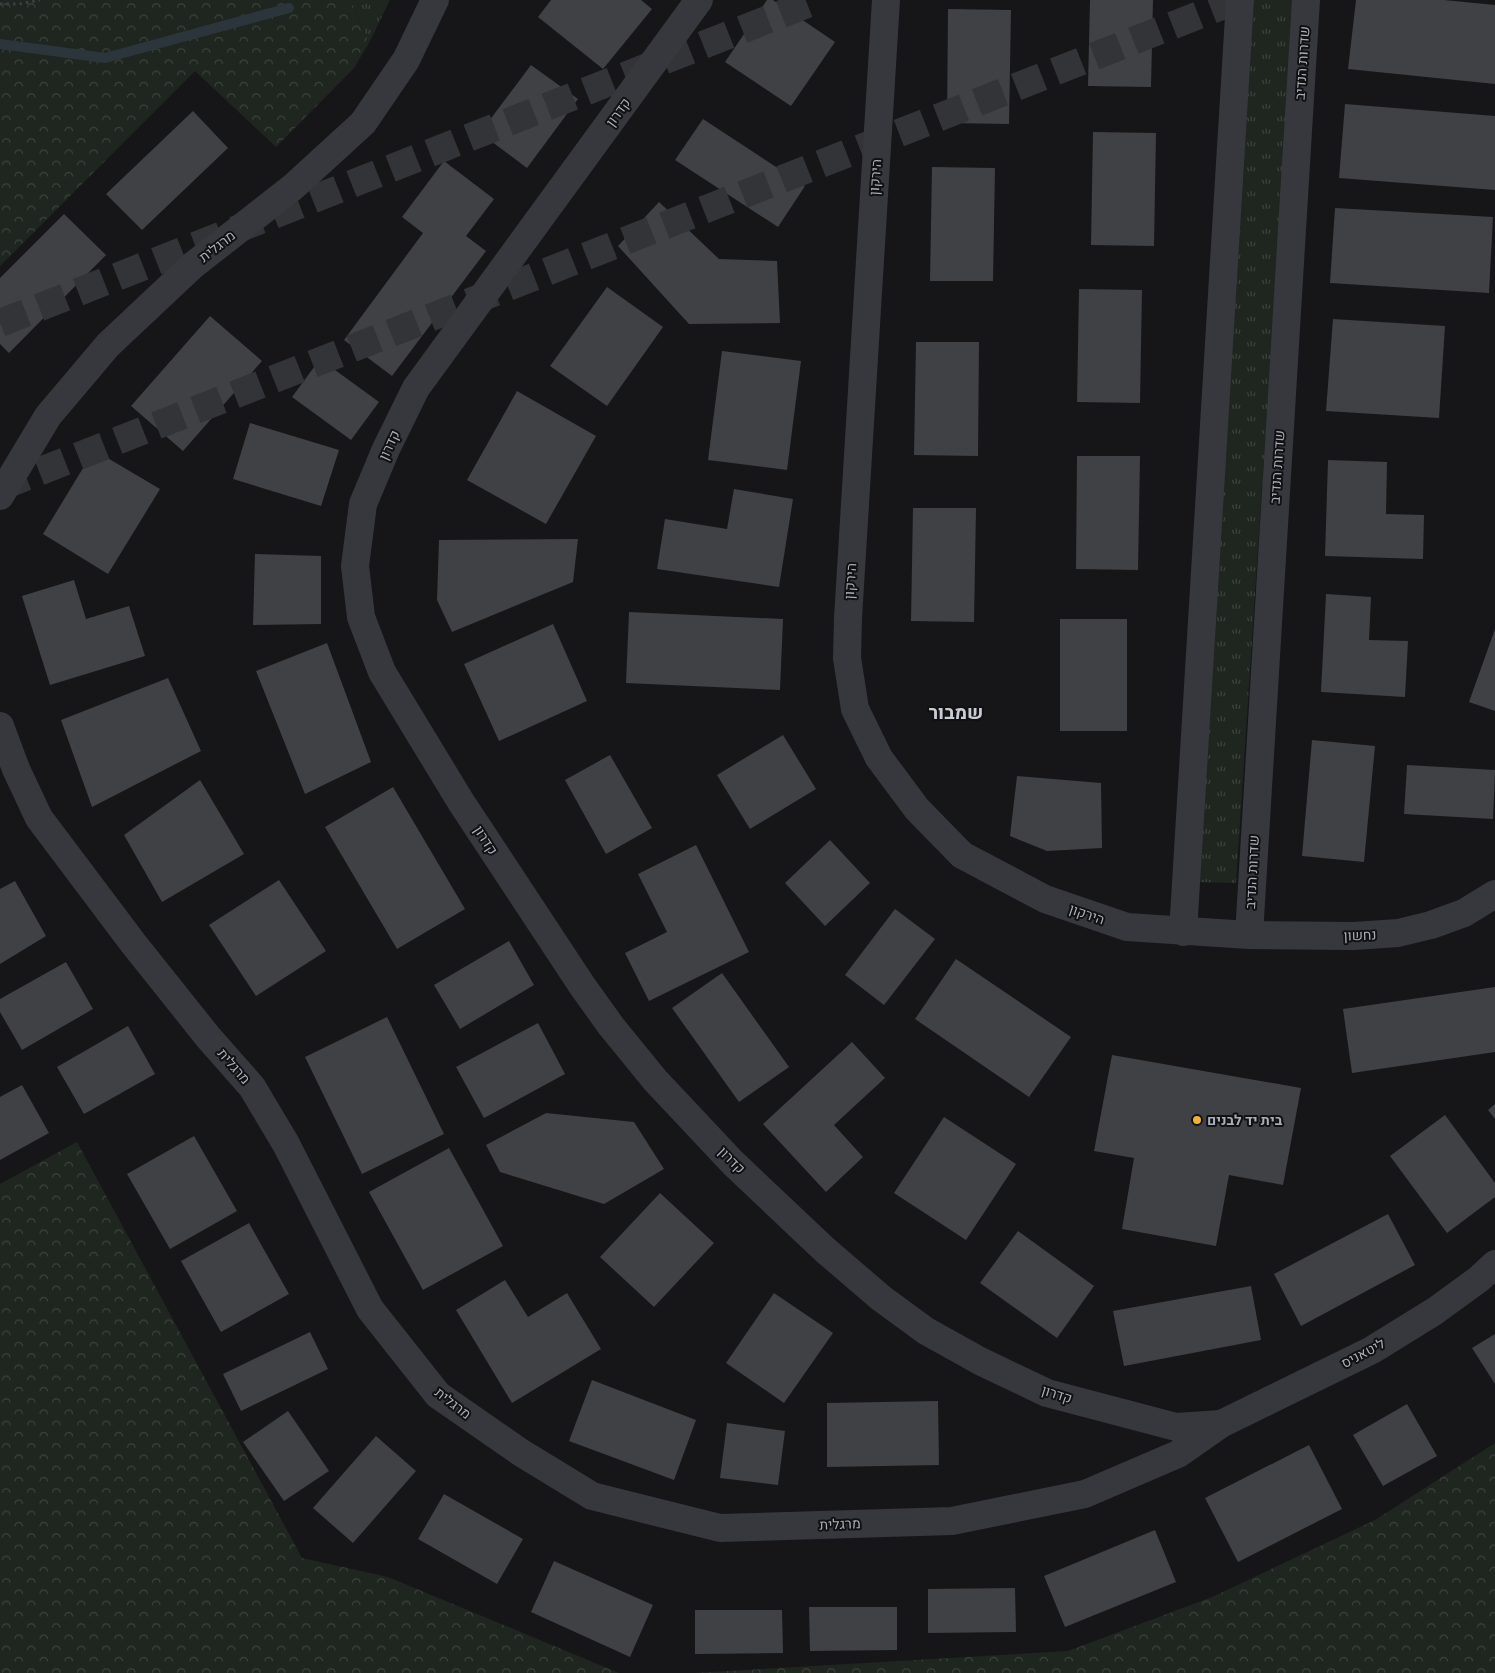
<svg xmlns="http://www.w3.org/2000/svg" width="1495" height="1673" font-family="'DM Sans',Heebo,sans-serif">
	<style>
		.grass { fill: url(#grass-tufts) }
		.forest { fill: url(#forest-crowns) }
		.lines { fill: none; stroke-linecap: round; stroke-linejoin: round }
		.stream { stroke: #2c353c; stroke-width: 10 }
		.building { fill: #404145 }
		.highway-tunnel { stroke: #333438; stroke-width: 28; stroke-dasharray: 28 14; stroke-linecap: butt }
		.path { stroke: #3d3f44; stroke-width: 3; stroke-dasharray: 2.5 4; stroke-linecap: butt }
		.street { stroke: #37383d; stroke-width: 28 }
		.poi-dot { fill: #f2b134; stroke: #111113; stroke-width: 2 }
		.labels { text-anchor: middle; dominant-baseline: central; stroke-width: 4; stroke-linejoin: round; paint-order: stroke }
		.street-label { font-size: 14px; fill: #a8adb8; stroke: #111113 }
		.poi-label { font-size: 14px; font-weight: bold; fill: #a8adb8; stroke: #111113; text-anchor: start }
		.district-label { font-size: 19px; font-weight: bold; fill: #c9ccd4; stroke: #111113 }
	</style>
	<defs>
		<pattern id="grass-tufts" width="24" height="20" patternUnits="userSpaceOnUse" patternTransform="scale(1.25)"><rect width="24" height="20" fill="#1e261f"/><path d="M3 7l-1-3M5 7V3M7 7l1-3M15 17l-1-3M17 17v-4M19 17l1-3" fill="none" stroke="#3c433d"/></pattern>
		<pattern id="forest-crowns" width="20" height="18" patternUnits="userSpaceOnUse" patternTransform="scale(1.25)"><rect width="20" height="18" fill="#1e261f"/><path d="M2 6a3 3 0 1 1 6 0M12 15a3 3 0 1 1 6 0" fill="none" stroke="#3c433d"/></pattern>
	</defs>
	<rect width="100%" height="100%" fill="#161618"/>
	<!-- grass -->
	<path class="grass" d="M351,0h39l-21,43z
		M1254,0h40l-58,883 -40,-1z"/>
	<!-- forest -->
	<path class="forest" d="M0,0h351l18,43 -15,25 -78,79 -81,-76 -195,195z
		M77,1142l225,416 86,19 231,96h-619v-489z
		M1495,1443v230h-801l374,-22 144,-54 163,-77z"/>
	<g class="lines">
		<!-- stream -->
		<path class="stream" d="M0,44l105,14 184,-50"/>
	</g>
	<!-- building -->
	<path class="building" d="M551,0h90l11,9 -49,60 -65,-52z
		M767,0h6l62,42 -44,64 -66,-44z
		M1090,0h63l-2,87 -63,-1z
		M1356,0h88l51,5v79l-147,-15z
		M948,9l63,1 -2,114 -62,-1z
		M531,65l47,34 -51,69 -47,-35z
		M1345,104l150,12v74l-156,-12z
		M193,111l35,37 -86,82 -36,-36z
		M703,119l102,67 -27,41 -103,-67z
		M1093,132l63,1 -2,113 -63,-1z
		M444,161l50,38 -28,37 20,15 -94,125 -48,-36 79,-107 -21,-16z
		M932,167l63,1 -2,113h-63z
		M659,202l60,57 58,2 3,62 -91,1 -71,-78z
		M1335,208l158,9 -4,76 -159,-10z
		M64,214l42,41 -97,98 -9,-9v-66z
		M607,287l56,40 -56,79 -57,-40z
		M1079,289l63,1 -2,113 -63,-1z
		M210,316l52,45 -79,90 -52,-45z
		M1333,319l112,7 -6,92 -113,-7z
		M916,342h63l-1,114 -64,-1z
		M722,351l79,10 -14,109 -79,-10z
		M320,359l59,43 -28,38 -59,-43z
		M517,391l79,45 -50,88 -79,-44z
		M250,423l89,27 -18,56 -88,-27z
		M94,450l66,39 -52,85 -65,-40z
		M1077,456h63l-2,114 -62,-1z
		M1328,460l59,2 -1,52 38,1 -1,44 -98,-3z
		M734,489l59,10 -14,88 -122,-18 8,-50 62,10z
		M913,508h63l-2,114 -63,-1z
		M578,539l-5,43 -121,50 -15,-32 2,-60z
		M255,554l66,2v68l-68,1z
		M74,580l12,39 43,-13 16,50 -95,29 -28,-89z
		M1326,594l45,3 -2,43 39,1 -3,56 -84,-5z
		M629,612l154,7 -3,71 -154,-7z
		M1060,619h67v112h-67z
		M553,624l34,77 -88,40 -35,-77z
		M1495,629v82l-26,-9z
		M327,643l44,119 -66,32 -49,-123z
		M168,678l33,73 -109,56 -31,-87z
		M783,735l33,54 -66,40 -33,-54z
		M1312,740l63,6 -11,116 -62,-6z
		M610,755l42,73 -46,26 -41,-74z
		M1407,765l88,5 -2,49 -89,-5z
		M1017,776l84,7 1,65 -55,3 -37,-15z
		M200,780l44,74 -82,48 -38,-67z
		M393,787l72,122 -68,40 -72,-122z
		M830,840l40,43 -45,43 -40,-43z
		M696,845l53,107 -100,49 -24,-48 42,-21 -29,-58z
		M279,880l47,71 -70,45 -47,-71z
		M15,881l31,55 -46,28v-75z
		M895,909l40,30 -51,66 -39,-30z
		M509,941l25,44 -74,44 -26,-44z
		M956,959l115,78 -42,60 -114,-78z
		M66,962l27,47 -71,41 -22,-38v-13z
		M722,973l67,94 -50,35 -67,-94z
		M1495,987v65l-143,21 -9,-64z
		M387,1017l57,117 -82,40 -57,-117z
		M538,1023l27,51 -81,44 -28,-51z
		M128,1026l27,48 -71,40 -27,-47z
		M852,1042l33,36 -51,47 29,32 -37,35 -63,-68z
		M1112,1055l189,33 -18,97 -54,-10 -13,71 -94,-17 12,-71 -40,-7z
		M22,1085l27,48 -49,27v-63z
		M1495,1104v15l-7,-9z
		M546,1113l88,9 30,47 -60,35 -104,-32 -14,-27z
		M1445,1115l50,68v14l-48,36 -57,-77z
		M944,1117l72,47 -50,76 -72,-47z
		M194,1136l43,75 -67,38 -43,-75z
		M449,1148l54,98 -80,44 -54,-98z
		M660,1193l54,50 -60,64 -54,-50z
		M1388,1214l27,51 -114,61 -27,-52z
		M249,1223l40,71 -68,38 -40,-71z
		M1018,1231l76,55 -37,52 -77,-55z
		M505,1280l23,37 39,-24 34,56 -89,54 -56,-93z
		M1251,1286l10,54 -137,26 -11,-55z
		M774,1293l59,40 -49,70 -58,-40z
		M310,1332l18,37 -87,42 -18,-37z
		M1495,1334v50l-23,-36z
		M592,1380l104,40 -22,60 -105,-39z
		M938,1401l1,64 -112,2v-64z
		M1407,1404l30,52 -54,30 -30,-51z
		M288,1411l41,60 -45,30 -41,-59z
		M727,1423l58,8 -7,54 -58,-7z
		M376,1436l40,35 -63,72 -40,-35z
		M1309,1445l33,64 -104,53 -33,-64z
		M444,1494l79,45 -26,45 -79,-45z
		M1155,1530l21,52 -111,45 -21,-51z
		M554,1561l99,44 -23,52 -99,-45z
		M1015,1588l1,44 -88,1v-44z
		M809,1607h88v43l-87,1z
		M695,1610h87l1,43 -88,1z"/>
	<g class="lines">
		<!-- highway-tunnel -->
		<path class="highway-tunnel" d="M0,323l817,-323
			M0,487l1237,-487"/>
		<!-- path -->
		<path class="path" d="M0,4h19l21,-4"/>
		<!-- street -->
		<path class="street" d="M699,0l-283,388 -30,61 -23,55 -8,62 6,51 21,55 79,130 122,185 28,39 44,54 78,83 92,87 56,48 45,33 54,30 67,32 129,34 45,-3
			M886,0l-38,618 -1,40 8,51 24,49 38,51 45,46 83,44 82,28 122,8 105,1 44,-3 33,-8 33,-12 31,-19
			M0,496l48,-80 60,-71 84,-79 101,-79 70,-64 43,-63 29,-60
			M0,726l16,43 23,49 94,125 75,94 44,50 34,57 84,165 68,86 82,57 72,44 128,32 232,-7 133,-27 93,-40 43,-30 151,-74 63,-39 44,-32 16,-15
			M1183,932l57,-932
			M1249,935l57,-935"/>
	</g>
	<!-- markers -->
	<circle class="poi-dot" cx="1197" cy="1120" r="5"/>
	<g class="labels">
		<!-- street labels -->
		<g class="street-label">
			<text transform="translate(1302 63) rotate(-86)">שדרות הנדיב</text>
			<text transform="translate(618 112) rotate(-54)">קדרון</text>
			<text transform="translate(875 177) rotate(-86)">הירקון</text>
			<text transform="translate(217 246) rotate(-38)">מרגלית</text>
			<text transform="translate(389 445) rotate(-65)">קדרון</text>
			<text transform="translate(1277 467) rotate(-86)">שדרות הנדיב</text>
			<text transform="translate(850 581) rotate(-86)">הירקון</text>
			<text transform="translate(486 840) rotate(57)">קדרון</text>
			<text transform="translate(1252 872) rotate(-87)">שדרות הנדיב</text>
			<text transform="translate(1087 914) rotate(19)">הירקון</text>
			<text transform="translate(1360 935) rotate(-2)">נחשון</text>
			<text transform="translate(234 1066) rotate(49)">מרגלית</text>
			<text transform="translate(732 1160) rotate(45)">קדרון</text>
			<text transform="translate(1363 1353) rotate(-28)">ליטאניס</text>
			<text transform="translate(1057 1394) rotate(18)">קדרון</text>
			<text transform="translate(453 1403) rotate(38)">מרגלית</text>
			<text transform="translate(840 1524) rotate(-2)">מרגלית</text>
		</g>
		<!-- poi labels -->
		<g class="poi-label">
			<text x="1207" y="1120">בית יד לבנים</text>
		</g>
		<!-- district labels -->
		<g class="district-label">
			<text x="956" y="712">שמבור</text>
		</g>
	</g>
</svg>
